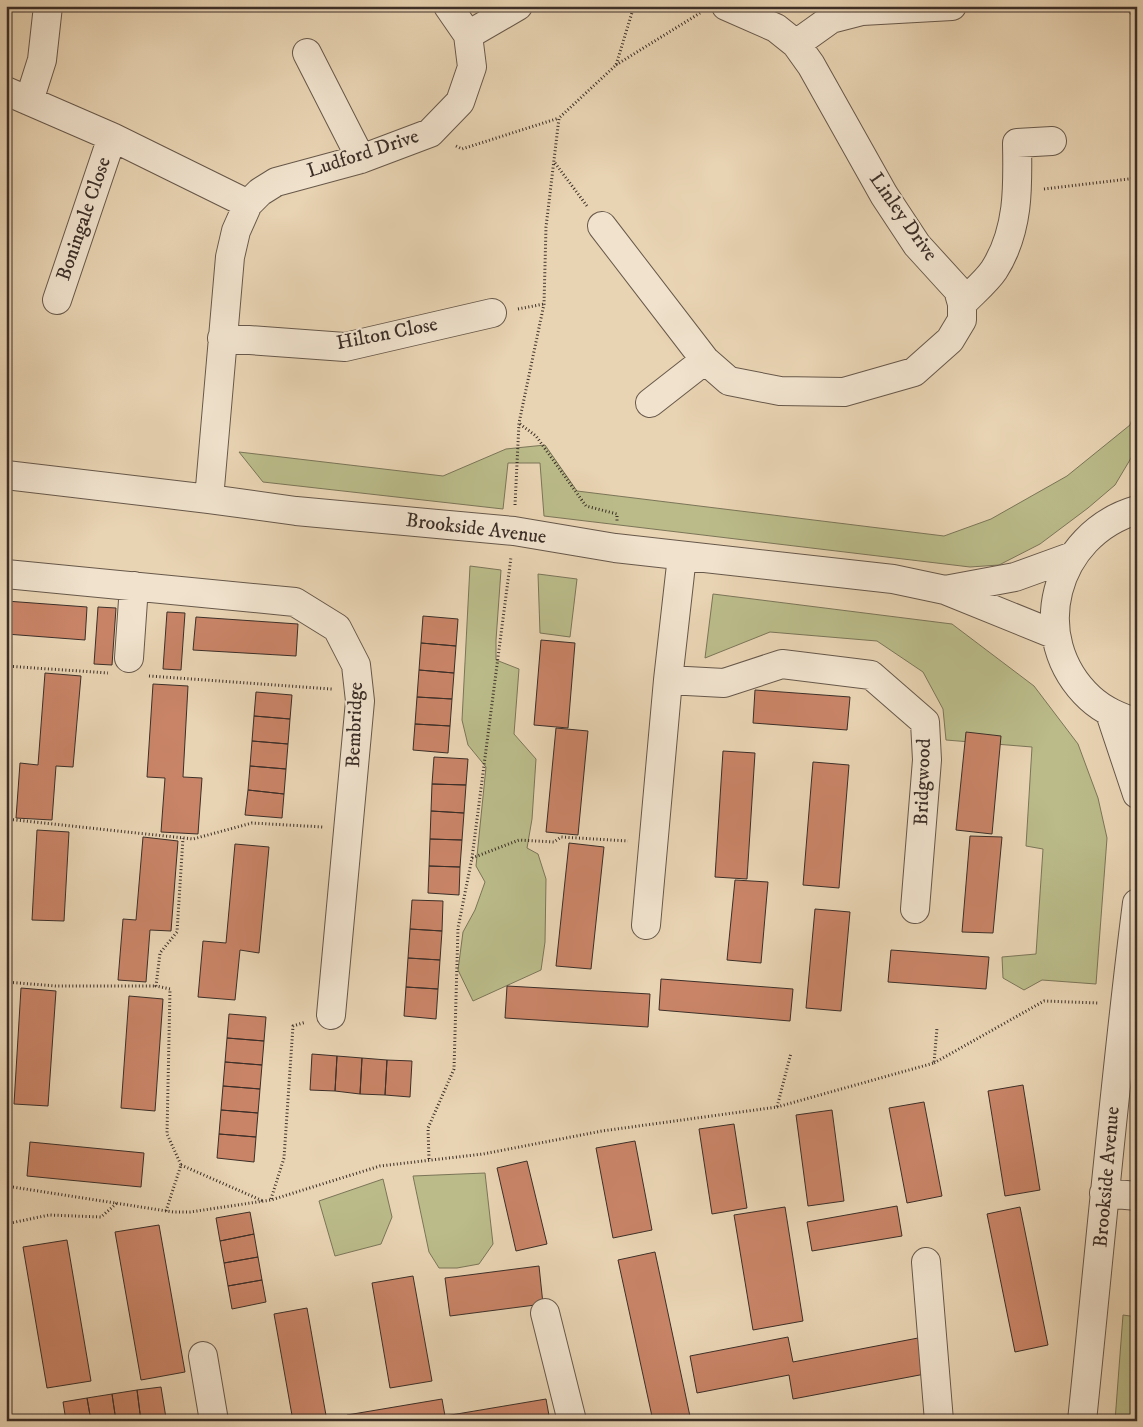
<svg xmlns="http://www.w3.org/2000/svg" width="1143" height="1427" font-family="'IM FELL DW Pica',serif">
	<style>
		.green { fill: #babb89; stroke: #7b7558 }
		.building { fill: #c98467; stroke: #3c2f28 }
		.lines { fill: none; stroke-linecap: round; stroke-linejoin: round }
		.minor-casing { stroke: #67584a; stroke-width: 30 }
		.path { stroke: #3c2f28; stroke-width: 3; stroke-dasharray: 1 2.5; stroke-linecap: butt }
		.minor { stroke: #f0e2cd; stroke-width: 28 }
		.labels { text-anchor: middle; dominant-baseline: central; stroke-width: 4; stroke-linejoin: round; paint-order: stroke }
		.street-label { font-size: 20px; fill: #3c2f28; stroke: #f0e2cd }
	</style>
	<rect width="100%" height="100%" fill="#e8d3b2"/>
	<filter id="stains"><feTurbulence type="fractalNoise" baseFrequency=".004" numOctaves="4"/><feColorMatrix values="0 0 0 0 .2 0 0 0 0 .09 0 0 0 0 .02 0 0 0 .5 -.17"/></filter>
	<radialGradient id="worn" r=".72"><stop offset=".6" stop-color="#630" stop-opacity="0"/><stop offset="1" stop-color="#630" stop-opacity=".3"/></radialGradient>
	<!-- green -->
	<path class="green" d="M1123,6h14v15z
		M1137,404v44l-22,37 -27,23 -48,36 -41,21 -29,2 -426,-51 -4,-53h-32l-5,46 -240,-27 -24,-30 204,24 63,-27 39,-4 32,46 367,45 47,-17 76,-43 63,-51z
		M470,566l31,4 -5,70v20l23,9 -5,65 22,25 -4,60 -5,29 11,6 8,25 -1,63 -4,28 -68,31 -15,-31 5,-38 12,-22 10,-28 -9,-16 10,-99 -18,-22 -6,-25z
		M538,574l39,5 -7,58 -30,-4z
		M713,594l239,30 82,62 44,58 20,54 9,40 -11,146 -54,-4 -18,10 -21,-12 -1,-21 34,-3 7,-105 -17,-3 6,-99 -86,-7 -3,-31 -20,-37 -46,-31 -107,-9 -65,26z
		M485,1173l8,71 -14,20 -22,4h-18l-10,-16 -16,-76z
		M383,1179l9,38 -11,27 -46,12 -16,-55z
		M1123,1315l14,2v104h-22z"/>
	<!-- building -->
	<path class="building" d="M6,601l81,6 -2,33 -79,-6z
		M98,607l18,1 -4,57 -18,-1z
		M167,612l18,1 -4,57 -18,-1z
		M423,616l35,3 -2,27 -35,-3z
		M196,617l102,7 -2,32 -103,-6z
		M541,640l34,3 -7,85 -34,-3z
		M421,643l35,3 -2,27 -35,-3z
		M419,670l35,3 -2,26 -35,-2z
		M45,673l36,3 -8,91 -17,-1 -4,54 -36,-2 4,-55 18,2z
		M153,684l35,2 -5,91 19,1 -4,56 -37,-2 4,-54 -18,-1z
		M755,690l95,7 -3,33 -94,-7z
		M256,692l36,3 -2,24 -36,-3z
		M417,697l35,2 -2,27 -35,-2z
		M254,716l36,3 -2,25 -36,-3z
		M415,724l35,2 -2,27 -35,-3z
		M556,728l32,3 -10,104 -32,-3z
		M966,732l35,4 -9,98 -36,-4z
		M252,741l36,3 -2,25 -36,-3z
		M723,751l32,2 -8,126 -32,-2z
		M434,757l34,2 -2,26 -34,-1z
		M813,762l36,3 -10,123 -36,-3z
		M250,766l36,3 -2,25 -36,-4z
		M432,784l34,1 -2,28 -33,-2z
		M248,790l36,4 -2,24 -37,-3z
		M431,811l33,2 -2,27 -32,-1z
		M37,830l32,2 -5,89 -32,-1z
		M970,836l32,1 -9,96 -31,-1z
		M143,837l35,4 -7,90 -21,-1 -4,52 -28,-2 5,-61 13,1z
		M430,839l32,1 -2,27 -31,-1z
		M569,843l35,4 -13,122 -35,-3z
		M235,844l34,3 -10,106 -19,-3 -5,50 -37,-3 5,-56 23,2z
		M429,866l31,1 -1,28 -31,-2z
		M735,880l33,2 -7,81 -34,-3z
		M412,900l31,1 -1,30 -32,-2z
		M815,909l35,3 -9,99 -35,-3z
		M410,929l32,2 -2,29 -32,-2z
		M891,950l98,7 -3,32 -98,-7z
		M408,958l32,2 -2,29 -32,-2z
		M661,979l132,10 -3,32 -131,-11z
		M507,986l143,8 -2,33 -143,-9z
		M406,987l32,2 -2,30 -32,-3z
		M21,988l35,3 -8,115 -34,-2z
		M129,996l34,3 -8,112 -34,-3z
		M229,1014l37,3 -2,24 -37,-3z
		M227,1038l37,3 -2,24 -37,-3z
		M312,1054l25,2 -2,35 -25,-1z
		M337,1056l25,2 -2,36 -25,-3z
		M362,1058l25,2 -2,35 -25,-1z
		M387,1060l25,1 -2,36 -25,-2z
		M225,1062l37,3 -2,24 -37,-3z
		M1023,1085l17,105 -35,6 -17,-105z
		M223,1086l37,3 -2,24 -37,-3z
		M924,1102l18,94 -35,7 -18,-95z
		M221,1110l37,3 -2,24 -37,-3z
		M832,1110l12,91 -36,5 -12,-91z
		M734,1124l13,84 -35,6 -13,-85z
		M219,1134l37,3 -2,25 -37,-4z
		M635,1141l17,89 -39,8 -17,-90z
		M30,1142l114,11 -3,34 -114,-11z
		M527,1161l20,83 -31,7 -19,-83z
		M897,1206l5,30 -90,15 -5,-29z
		M785,1207l18,114 -50,9 -19,-115z
		M1020,1207l28,138 -33,7 -28,-138z
		M250,1212l4,22 -34,7 -4,-23z
		M159,1225l26,147 -44,8 -26,-148z
		M254,1234l4,23 -34,6 -4,-22z
		M67,1240l24,141 -44,7 -24,-141z
		M655,1252l36,169h-38l-35,-161z
		M258,1257l4,23 -34,6 -4,-23z
		M539,1266l4,38 -93,12 -5,-38z
		M413,1276l19,105 -42,7 -18,-105z
		M262,1280l4,22 -34,7 -4,-23z
		M307,1308l20,113h-34l-19,-107z
		M788,1337l5,25 125,-24 7,36 -132,25 -4,-24 -92,18 -7,-37z
		M161,1387l5,31 -25,3 -4,-31z
		M137,1390l4,31h-25l-4,-27z
		M112,1394l4,27h-25l-4,-23z
		M87,1398l4,23h-25l-3,-19z
		M442,1399l3,17 101,-17 4,22h-202l-1,-6z"/>
	<g class="lines">
		<!-- minor casing -->
		<g class="minor-casing">
			<path id="minor" d="M468,35l50,-29
				M796,44l35,-25 31,-8 90,-5
				M307,53l54,106
				M6,91l106,46 136,67
				M29,101l13,-41 6,-54
				M602,226l103,134 24,21 51,10 64,1 70,-20 36,-32 12,-20v-16l-4,-14 -41,-45 -33,-50 -73,-130 -15,-21 -20,-16 -50,-22
				M57,300l55,-163
				M962,304c9,-10 24,-22 32,-34 25,-39 24,-83 23,-127l35,-2
				M222,338l123,9 147,-34
				M650,403l55,-43
				M6,475l203,24 87,12 218,20 101,17 278,31 52,11 111,45
				M209,499l21,-242 6,-26 12,-27 12,-12 16,-10 85,-23 69,-26 30,-31 12,-35 -4,-32 -20,-29
				M1137,510c-83,24 -111,128 -47,188 14,13 30,19 47,25
				M6,574l289,28 42,26 19,37 4,36 -29,314
				M945,590l70,-13 58,-21
				M129,658l5,-72
				M668,680l56,3 58,-19 89,11 54,47 2,38 -12,149
				M1110,713l27,81
				M646,925l22,-245 14,-124
				M1104,1193l33,3
				M926,1262l13,159
				M545,1313l27,108
				M203,1356l11,65
				M1082,1421c18,-173 33,-345 55,-518"/>
		</g>
		<!-- path -->
		<path class="path" d="M616,65l84,-52
			M456,146l6,3 97,-31
			M555,163l32,43
			M1044,189l93,-11
			M518,309l26,-5
			M520,424l16,12 50,70 31,8v7
			M515,505l4,-82 25,-119 2,-77 13,-109 57,-53 18,-59
			M6,666l102,7
			M149,676l183,13
			M6,819l187,20 59,-16 71,4
			M472,858l47,-18 35,2 7,-5 67,4
			M6,982l50,4h100
			M934,1063l110,-62 55,2
			M777,1107l157,-44 3,-35
			M429,1159l-1,-31 26,-59 4,-141 14,-70 39,-301
			M181,1165l82,36
			M6,1186l167,26h17l81,-12 109,-34 103,-12 119,-23 175,-24 14,-54
			M271,1199l13,-41 9,-132 13,-4
			M166,1211l15,-46 -14,-31 3,-145 -14,-3 4,-33 17,-21 6,-94
			M6,1224l43,-9 52,2 16,-14"/>
		<!-- minor -->
		<use href="#minor" class="minor"/>
	</g>
	<g class="labels">
		<!-- street labels -->
		<g class="street-label">
			<text transform="translate(363 154) rotate(-18)">Ludford Drive</text>
			<text transform="translate(903 217) rotate(55)">Linley Drive</text>
			<text transform="translate(84 219) rotate(-71)">Boningale Close</text>
			<text transform="translate(387 334) rotate(-11)">Hilton Close</text>
			<text transform="translate(476 529) rotate(7)">Brookside Avenue</text>
			<text transform="translate(355 725) rotate(-88)">Bembridge</text>
			<text transform="translate(923 782) rotate(-88)">Bridgwood</text>
			<text transform="translate(1107 1177) rotate(-85)">Brookside Avenue</text>
		</g>
	</g>
	<!-- margin -->
	<rect width="1143" height="1427" fill="none" stroke="#e8d3b2" stroke-width="25"/>
	<rect x="8" y="8" width="1128" height="1412" fill="none" stroke="#3c2f28" stroke-width="2.5"/>
	<rect x="12" y="12" width="1118" height="1402" fill="none" stroke="#3c2f28"/>
	<rect width="100%" height="100%" filter="url(#stains)"/>
	<rect width="100%" height="100%" fill="url(#worn)"/>
</svg>
